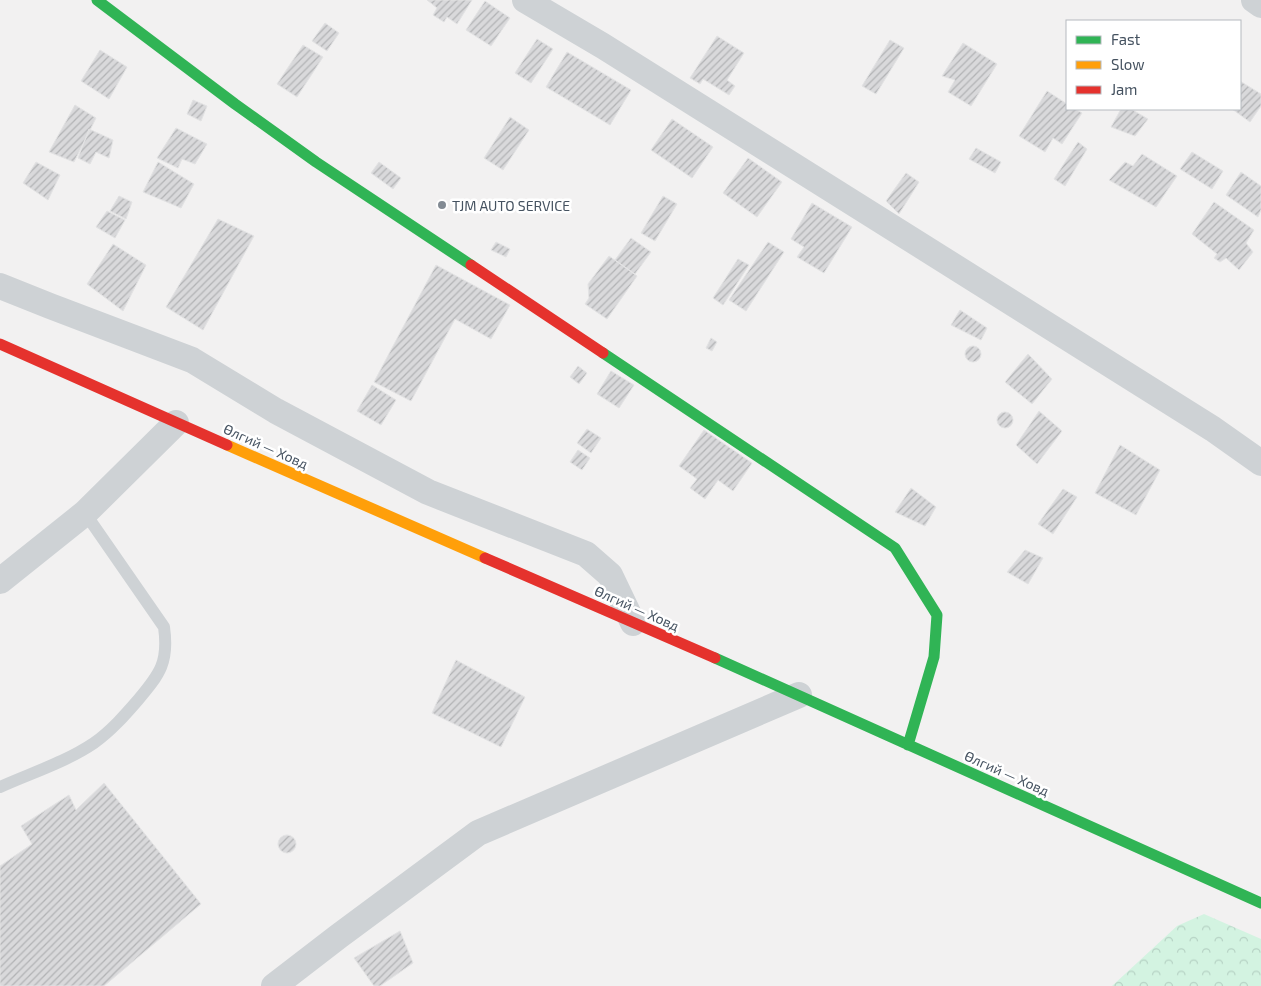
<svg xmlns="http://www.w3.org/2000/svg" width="1261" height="986" font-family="'Exo 2',sans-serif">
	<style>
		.forest { fill: url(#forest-crowns) }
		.building { fill: url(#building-hatch); stroke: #e3e3e4 }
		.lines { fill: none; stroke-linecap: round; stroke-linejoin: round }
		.lane { stroke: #ced2d5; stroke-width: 12 }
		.street { stroke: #ced2d5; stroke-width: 26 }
		.fast { stroke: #30b455; stroke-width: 11 }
		.slow { stroke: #ff9f0a; stroke-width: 11 }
		.jam { stroke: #e5322d; stroke-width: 11 }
		.poi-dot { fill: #828a93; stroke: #fff; stroke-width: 2 }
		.labels { text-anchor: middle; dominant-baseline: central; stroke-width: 5; stroke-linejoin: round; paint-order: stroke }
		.poi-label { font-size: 14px; fill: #455260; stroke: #fff; text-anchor: start }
		.street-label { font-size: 14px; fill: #455260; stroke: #fff }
	</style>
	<defs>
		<pattern id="forest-crowns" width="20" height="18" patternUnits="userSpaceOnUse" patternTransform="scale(1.25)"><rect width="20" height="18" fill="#d3f3e1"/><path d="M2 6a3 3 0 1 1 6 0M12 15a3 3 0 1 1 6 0" fill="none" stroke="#b6d2c4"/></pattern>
		<pattern id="building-hatch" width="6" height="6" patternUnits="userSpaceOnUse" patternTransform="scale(1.25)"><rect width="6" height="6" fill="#d9d9db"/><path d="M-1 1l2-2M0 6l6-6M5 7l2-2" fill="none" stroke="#b2b3b5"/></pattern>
	</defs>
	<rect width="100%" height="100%" fill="#f2f1f1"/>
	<!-- forest -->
	<path class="forest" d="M1204,914l57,25v47h-149l65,-60z"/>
	<!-- building -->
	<path class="building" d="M427,0h45l-15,24 -10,-7 -3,5 -11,-7 4,-7z
		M485,1l25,17 -19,28 -25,-16z
		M325,23l14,10 -12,18 -15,-10z
		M717,36l27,17 -17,27 8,6 -6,9 -26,-16 -3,5 -10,-6z
		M537,39l16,10 -22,34 -16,-10z
		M890,40l14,8 -28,46 -14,-8z
		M963,43l34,21 -26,42 -23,-14 7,-12 -13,-4z
		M303,45l20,12 -26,40 -20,-13z
		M100,50l27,17 -18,32 -28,-18z
		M567,52l64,38 -21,35 -64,-38z
		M1240,81l21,13v12l-11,16 -18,-13h8z
		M1047,91l20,13v5h8l7,4 -20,31 -9,-6 -8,14 -26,-16z
		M193,100l14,6 -6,15 -14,-7z
		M75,105l21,13 -22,44 -25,-10z
		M1121,109h10l17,10 -13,17 -24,-9z
		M510,117l19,13 -26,40 -19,-12z
		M672,119l41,28 -21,31 -41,-28z
		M176,128l31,16 -12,20 -13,-5 -4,9 -21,-10z
		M89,129l24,11 -4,18 -13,-6 -6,12 -12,-6z
		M1078,142l9,7 -22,37 -11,-7z
		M976,148l25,14 -6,11 -26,-14z
		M1192,152l31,19 -11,18 -32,-20z
		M1142,154l35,22 -21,31 -47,-27 16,-18 8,4z
		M748,158l34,24 -25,35 -34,-24z
		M36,162l24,13 -12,25 -25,-17z
		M158,162l36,22 -13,24 -38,-16z
		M379,162l22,16 -8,11 -22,-16z
		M1241,172l20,14v24l-3,7 -32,-22z
		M906,173l13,9 -20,32 -13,-13z
		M119,196l13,6 -6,17 -16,-8z
		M663,196l14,8 -22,37 -14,-8z
		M1214,202l40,28 -8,13 7,9 -14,18 -13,-12 -6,4 -6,-4 3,-4 -25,-20z
		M812,203l40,24 -28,46 -27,-16 7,-10 -13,-8z
		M107,211l18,9 -10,18 -19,-11z
		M218,219l36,17 -51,94 -37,-23z
		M631,238l20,14 -16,22 -20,-14z
		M496,242l14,7 -4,8 -15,-7z
		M768,242l16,10 -38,59 -17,-11z
		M113,244l33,21 -23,46 -36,-27z
		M609,256l28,20 -30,43 -22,-15 4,-6 -1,-14z
		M738,259l11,6 -26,40 -10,-7z
		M436,265l74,40 -19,34 -36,-20 -44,82 -37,-19z
		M960,310l27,18 -6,12 -30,-15z
		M711,338l6,4 -5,9 -6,-3z
		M965 354a8 8 0 1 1 16 0a8 8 0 1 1-16 0Z
		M1028,354l24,25 -20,25 -27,-22z
		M578,366l9,7 -8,11 -9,-7z
		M611,371l23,14 -15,23 -22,-14z
		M372,385l24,15 -15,25 -24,-14z
		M1039,411l23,20 -25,33 -21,-19z
		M997 420a8 8 0 1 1 16 0a8 8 0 1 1-16 0Z
		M587,429l14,9 -10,15 -14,-10z
		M704,430l48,33 -19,28 -15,-11 -13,19 -15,-11 7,-9 -18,-13z
		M1120,445l40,25 -24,45 -41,-22z
		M578,450l12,8 -8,12 -12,-8z
		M911,488l25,19 -11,19 -30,-14z
		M1063,489l14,8 -24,37 -15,-10z
		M1025,550l18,8 -15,26 -21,-12z
		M456,660l69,37 -24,50 -69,-34z
		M104,783l97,121 -97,82h-104v-120l32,-22 -11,-18 48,-31 7,15z
		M278 844a9 9 0 1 1 18 0a9 9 0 1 1-18 0Z
		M400,931l13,32 -33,23h-6l-20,-28z"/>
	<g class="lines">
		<!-- lane -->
		<path class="lane" d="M0,787c31,-14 66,-25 94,-44 17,-12 31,-28 44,-43 22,-26 31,-38 26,-73l-79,-114"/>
		<!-- street -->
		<path class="street" d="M525,0l78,46 610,383 48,34
			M1254,0l7,5
			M0,286l50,20 142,54 84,51 152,81 158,62 24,21 23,48
			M0,581l85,-68 91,-90
			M274,986l65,-50 139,-103 321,-138"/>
		<!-- fast -->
		<path class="fast" d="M97,0l138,104 81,58 155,103
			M603,353l292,195 42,67 -3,42 -26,88
			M715,658l546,245"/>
		<!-- slow -->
		<path class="slow" d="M227,445l258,113"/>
		<!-- jam -->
		<path class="jam" d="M471,265l132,88
			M0,344l227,101
			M485,558l230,100"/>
	</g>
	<!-- markers -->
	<circle class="poi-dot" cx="442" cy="205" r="5"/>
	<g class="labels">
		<!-- poi labels -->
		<g class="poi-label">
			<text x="452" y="205">TJM AUTO SERVICE</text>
		</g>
		<!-- street labels -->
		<g class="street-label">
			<text transform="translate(266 446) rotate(24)">Өлгий — Ховд</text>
			<text transform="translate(637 608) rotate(24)">Өлгий — Ховд</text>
			<text transform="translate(1007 773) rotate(24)">Өлгий — Ховд</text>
		</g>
	</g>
	<!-- legend -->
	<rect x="1066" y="20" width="175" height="90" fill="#ffffff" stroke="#b5babf"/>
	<rect x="1076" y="36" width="25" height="8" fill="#30b455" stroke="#b5babf"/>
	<text x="1111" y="45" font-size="15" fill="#455260">Fast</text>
	<rect x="1076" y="61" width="25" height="8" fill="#ff9f0a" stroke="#b5babf"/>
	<text x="1111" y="70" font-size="15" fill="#455260">Slow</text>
	<rect x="1076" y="86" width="25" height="8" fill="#e5322d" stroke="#b5babf"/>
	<text x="1111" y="95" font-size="15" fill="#455260">Jam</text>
</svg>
